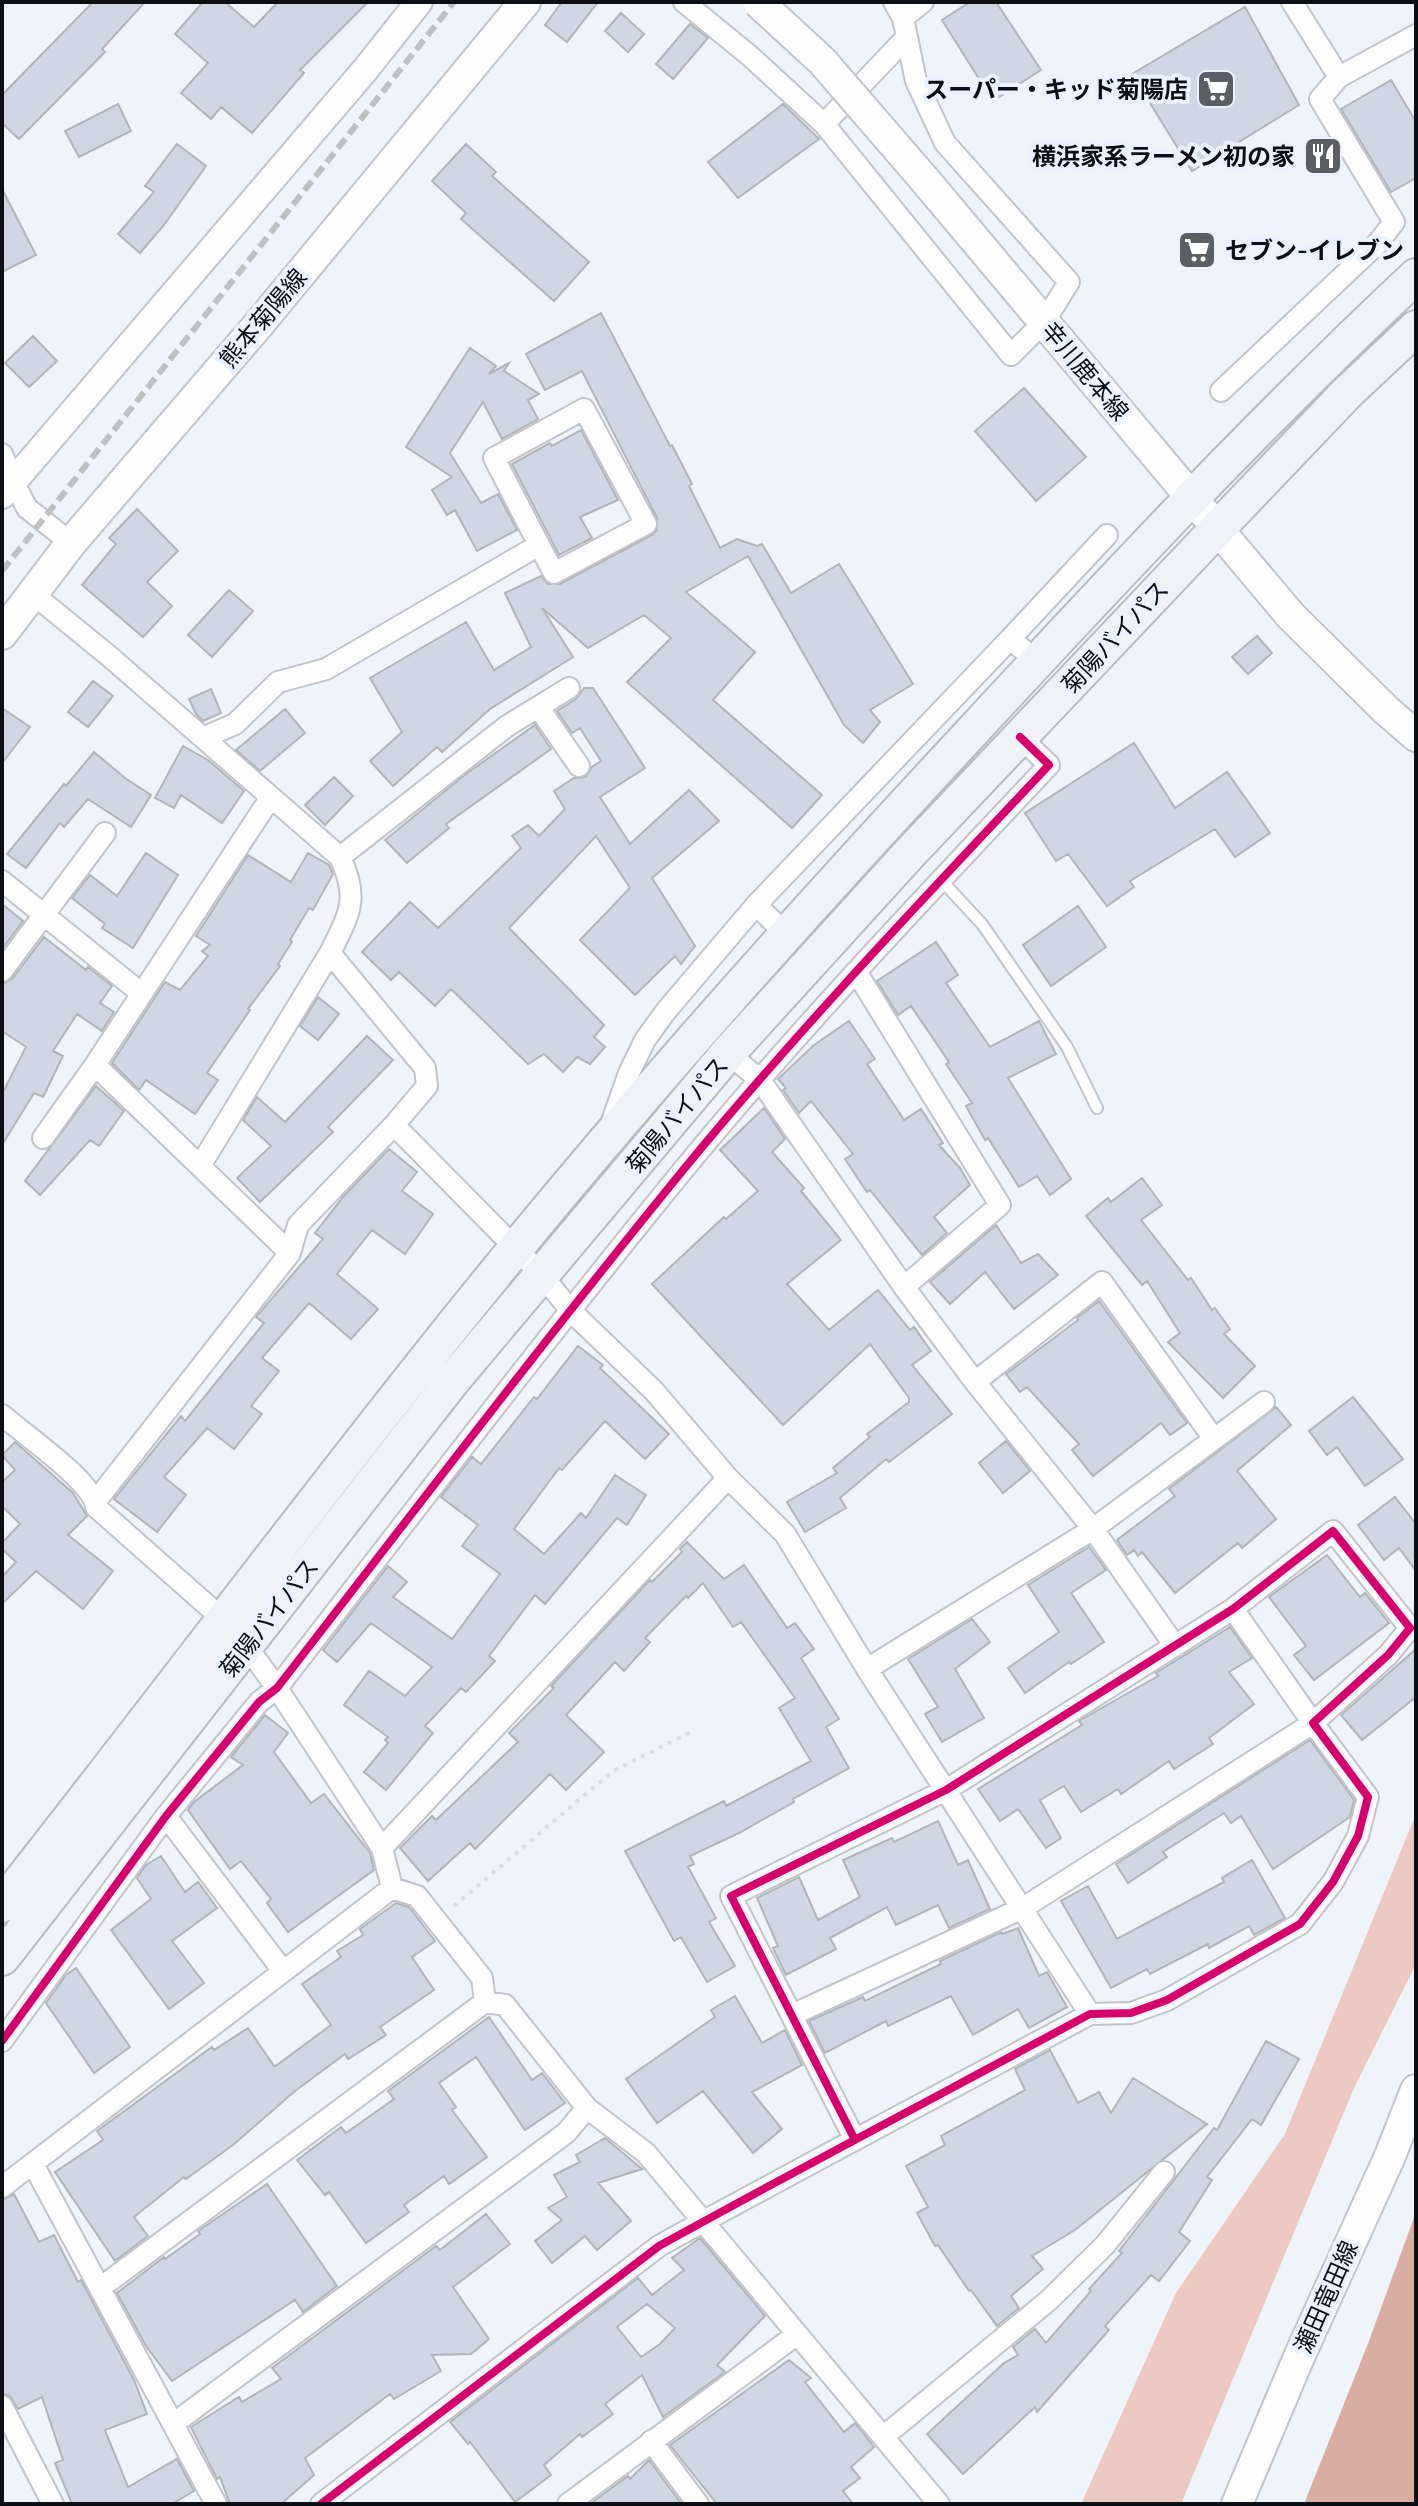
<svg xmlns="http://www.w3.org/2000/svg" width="1418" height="2506" font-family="'Libre Baskerville','Noto Sans JP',serif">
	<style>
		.forest { fill: #ebc9c0 }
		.water { fill: #d9aea2 }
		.building { fill: #cfd6e4; stroke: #b1b5ba; stroke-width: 2; fill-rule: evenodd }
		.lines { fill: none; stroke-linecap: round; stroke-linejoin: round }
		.service-casing { stroke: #c1c4ca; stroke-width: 14 }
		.minor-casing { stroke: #c1c4ca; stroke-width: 24 }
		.tertiary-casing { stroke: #c1c4ca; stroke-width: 30 }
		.secondary-casing { stroke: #c1c4ca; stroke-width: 34 }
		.trunk-casing { stroke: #b7bcc4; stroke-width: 38 }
		.path { stroke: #dbdddf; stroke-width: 4; stroke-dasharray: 4 6; stroke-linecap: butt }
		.service { stroke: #fdfdfe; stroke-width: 10 }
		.minor { stroke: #fdfdfe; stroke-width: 20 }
		.tertiary { stroke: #fdfdfe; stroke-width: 26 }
		.secondary { stroke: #fdfdfe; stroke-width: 30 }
		.trunk { stroke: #eff2f6; stroke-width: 34 }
		.rail { stroke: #bfc0c2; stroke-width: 6; stroke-dasharray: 12 6; stroke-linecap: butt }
		.secondary-bridge-casing { stroke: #c1c4ca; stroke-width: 34; stroke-linecap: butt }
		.secondary-bridge { stroke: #fdfdfe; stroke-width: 30 }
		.cycleway-casing { stroke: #eaf2ff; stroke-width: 13 }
		.cycleway { stroke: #d6006c; stroke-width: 8 }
		.labels { text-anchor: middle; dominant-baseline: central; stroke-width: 8; stroke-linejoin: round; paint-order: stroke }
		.poi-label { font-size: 24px; font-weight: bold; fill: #0c0f13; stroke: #eaf2ff; text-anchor: end }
		.street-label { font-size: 24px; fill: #0c0f13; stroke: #eaf2ff }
	</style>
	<rect width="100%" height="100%" fill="#eff3fa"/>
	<!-- forest -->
	<path class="forest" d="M1416,1814v150l-62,124 -173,416h-100l95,-211 109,-159z"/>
	<!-- water -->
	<path class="water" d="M1416,2212v292h-112l65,-163z"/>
	<!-- building -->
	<path class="building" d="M93,2h52l-43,47 3,3 -86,87 -17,-16v-28z
		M203,2h22l29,25 24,-25h90l-68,68 4,3 -52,60 -31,-26 -10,12 -30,-26 27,-30 -33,-29z
		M562,2h36l-31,40 -22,-17z
		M970,2h26l45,68 -48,31 -51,-81z
		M1245,7l54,98 -107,66 -60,-97z
		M621,13l23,21 -16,18 -23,-21z
		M690,24l18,14 -35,41 -17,-15z
		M1391,80l25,42v56l-25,14 -50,-83z
		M118,104l13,27 -52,26 -14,-26z
		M783,104l36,35 -81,59 -30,-36z
		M177,144l29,22 -42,59 -24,28 -22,-19 36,-42 -9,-6z
		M466,144l30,28 -4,4 97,86 -35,39 -93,-82 5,-6 -34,-32z
		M2,189l34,66 -34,17z
		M601,313l69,133 2,-1 20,39 -3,2 31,62 17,-9 20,7 5,-2 29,49 48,-29 74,120 -43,26 10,12 -17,21 -19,-18 -96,-169 -62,36 69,60 -42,48 109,95 -30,33 -165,-146 44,-44 -27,-23 -56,33 -46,-40 31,49 -83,52 -48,43 -5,-5 -44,39 -23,-25 32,-29 -32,-54 96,-56 28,48 37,-23 -26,-54 36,-17 7,8h12l92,-49 5,-5v-12l-75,-147 -37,19 -19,-36z
		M33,336l24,25 -28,26 -24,-24z
		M470,348l26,18 -7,8 20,-11 -5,8 35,23 -11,6 10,19 -36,20 -19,-37 -33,51 31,50 17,-9 19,36 -40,21 -22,-41 -8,5 -15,-25 20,-13 -46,-30z
		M1024,388l62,69 -50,44 -61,-70z
		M581,430l37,70 -38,17 12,21 -33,17 -47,-91 38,-21 2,3z
		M137,509l41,42 -31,31 25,24 -29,31 -61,-52 34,-41 -7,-6z
		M229,590l24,21 -41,46 -24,-22z
		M1257,636l15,17 -24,21 -16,-17z
		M93,681l20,15 -25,31 -20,-15z
		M584,688h9l52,80 -45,29 30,47 59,-54 30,31 -67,57 43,68 -14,18 -6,-8 -40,39 -55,-55 50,-52 -34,-52 -87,92 95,97 -10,12 11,10 -15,17 -13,-7 -14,15 -19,-18 -16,10 -77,-75 -16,17 -36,-34 -8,8 -29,-28 48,-50 28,26 83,-80 -9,-12 16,-11 11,11 26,-27 -11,-18 20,-13 12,-1 6,-10 9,-6 -21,-33 -8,5 -15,-22 19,-12z
		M211,689l10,24 -18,8 -7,-7 -7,-15z
		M2,708l28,19 -28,36z
		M285,709l20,24 -45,38 -24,-21z
		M535,725l16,24 -105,75 3,4 -42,35 -22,-23 81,-66z
		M1134,743l41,65 52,-36 43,61 -35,24 -20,-28 -85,52 4,6 -27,19 -39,-52 -12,7 -31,-48z
		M183,746l25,14 36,31 -22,32 -41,-28 -7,13 -19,-10z
		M94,752l31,26 26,17 -20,32 -43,-28 -24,28 -4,-4 -34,45 -19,-14 57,-70 2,2z
		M334,777l19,19 -28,29 -20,-20z
		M146,853l32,22 -45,73 -31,-20 3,-4 -33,-26 18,-23 27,21z
		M308,853l21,12 4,9 -20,36 -4,-2 -19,32 2,2 -14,22 2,2 -32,43 2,1 -43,63 11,7 -23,34 -49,-34 -7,10 -27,-27 53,-81 15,8 28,-34 -6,-5 8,-6 -14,-9 52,-81 43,27z
		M2,904l21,17 -21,28z
		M1078,906l28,41 -55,39 -28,-41z
		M44,937l42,33 2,-3 24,19 -12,17 14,9 -12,19 -25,-17 -24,37 10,5 -20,41 -9,-4 -32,52v-51l24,-47 -24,-16v-47l10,-5z
		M936,942l22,33 -12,8 44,64 49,-26 17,33 -48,24 63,101 -21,16 -13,-19 -18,11 -31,-49 -3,2 -19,-34 6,-3 -26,-39 3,-2 -38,-56 -13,9 -21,-34z
		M318,997l21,17 -21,26 -18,-14z
		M849,1021l26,38 -8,5 37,56 17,-11 22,34 -4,2 21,23 10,17 -36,32 13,16 -25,22 -52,-65 -3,2 -22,-33 8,-5 -42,-53 -12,12 -16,-23 3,-2 -8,-9 36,-34z
		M367,1036l26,24 -65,67 5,5 -73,70 -23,-24 34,-32 -28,-26 14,-23 28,25z
		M96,1086l28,25 -25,35 -9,-6 -50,55 -15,-14z
		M764,1108l21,31 -13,13 32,36 -3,3 40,49 -54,44 42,46 49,-40 32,40 4,-3 17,24 -19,14 40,49 -63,48 -3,-3 -46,39 6,10 -41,24 -18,-30 50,-29 -4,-5 37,-31 -3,-3 42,-32v-4l-39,-54 -87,81 -131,-141 72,-67 2,2 32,-28 -38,-41z
		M389,1149l28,23 -15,19 31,23 -28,40 -33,-24 -35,44 41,35 -27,30 -42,-36 -47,55 17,13 -28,35 11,8 -28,35 -27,-21 -43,49 22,18 -29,37 -43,-33 67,-83 4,5 79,-98 -8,-6 67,-78 -8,-6 28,-36z
		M1142,1178l20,27 -21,15 47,60 3,-2 21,32 3,-2 15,21 -6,5 31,32 -32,32 -55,-56 12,-9 -33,-52 -5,4 -56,-69 22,-18 3,4z
		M996,1225l25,38 17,-9 20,21 -44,34 -29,-37 -35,32 -20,-22z
		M1099,1301l88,122 -17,12 -9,-12 -68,53 -21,-26 7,-6 -52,-57 -7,5 -14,-18 72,-54 -1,-2z
		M578,1346l25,19 -3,3 69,66 -24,25 -40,-38 -43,49 -3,-2 -45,61 30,25 37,-41 5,5 29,-43 31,20 -19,30 -10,-7 -72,86 -10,-9 -46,61 6,5 -29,31 -5,-4 -36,38 8,7 -47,57 -22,-18 24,-29 -3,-3 3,-3 -44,-32 25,-34 36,25 27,-29 -61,-44 -34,39 -14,-12 65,-84 19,16 -14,15 59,42 48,-65 -38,-28 16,-21 -37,-28 31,-40 9,7 53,-67 3,2z
		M1353,1397l50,62 -38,27 -28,-39 -10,8 -18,-24z
		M1276,1407l15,18 -54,46 39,48 -34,29 -4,-5 -63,50 -33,-41 -4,4 -4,-6 -7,5 -10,-15 58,-44 -6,-7z
		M1006,1441l24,30 -27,22 -24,-30z
		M15,1442l58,51 14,23 -19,19 45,36 -30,38 -47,-38 -34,33v-27l14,-15 -14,-13v-6l18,-19 -18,-18v-24l13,-12 -13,-15z
		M1395,1497l21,27v47l-17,-23 -15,12 -26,-35z
		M687,1542l37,37 20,-14 43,63 8,-5 19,26 -13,9 38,61 -13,8 23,41 -56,31 1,3 -55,31 -49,23 4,8 -6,3 28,51 -7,4 26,44 -28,16 -26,-45 -7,4 -49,-90 99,-50 2,5 85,-45 -32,-53 16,-10 -54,-76 -8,5 -30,-44 -15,15 -2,-2 -41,42 5,4 -26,29 -9,-9 -49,53 38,37 -38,38 -16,-16 -75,75 -5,-6 -42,38 -28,-33 32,-32 4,4 82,-78 -9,-9 45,-45 -3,-2 99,-106 2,2 30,-30 -2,-3z
		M1089,1547l17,23 -35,23 33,49 -33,22 -2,-2 -44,31 -17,-25 51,-36 -31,-47z
		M1327,1555l33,42 5,-4 24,30 -75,57 -20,-25 12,-9 -37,-49z
		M972,1619l18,23 -35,27 29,49 -42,24 -17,-28 13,-7 -30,-48z
		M1230,1627l22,31 -23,14 25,32 -45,34 4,6 -39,25 -5,-8 -48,33 -3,-5 -37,23 -17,-26 -24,14 21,38 -15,10 -28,-39 -18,12 -22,-32 104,-64 -3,-4 79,-45 -2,-3z
		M1416,1649v48l-54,43 -21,-25z
		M265,1715l23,18 -14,19 37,51 13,-9 46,59 4,17 -86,62 -21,-29 4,-4 -30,-38 -11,8 -42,-59 6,-8 49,-37 -12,-8z
		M1310,1740l44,60 -4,17 -77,52 -32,-53 -10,7 -7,-10 -61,39 4,5 -39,26 -12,-19z
		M938,1821l20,44 10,-5 22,49 -41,19 -11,-23 -42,20 -9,-18 -57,31 6,11 -50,26 -13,-27 5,-2 -21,-48 42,-21 19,43 42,-23 -17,-37 49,-22 2,4z
		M161,1856l24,36 13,-10 19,26 -45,33 32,42 -35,26 -58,-79 40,-31 -14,-21 9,-13z
		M1252,1860l33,58 -31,17 -5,-9 -40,22 -1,-4 -58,30 -3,-5 -36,19 -50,-87 27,-15 29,53 107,-57 -2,-4z
		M396,1903l13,4 26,34 -23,16 22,33 -54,37 6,8 -38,24 -3,-5 -50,37 -62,54 -47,34 -2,-2 -50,40 14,19 -33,25 -60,-89 48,-32 -6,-9 115,-84 2,3 34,-22 26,38 3,-1 54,-40 -29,-41 39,-27 -4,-6 26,-16 -3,-6z
		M1018,1928l21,48 8,-4 20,35 -38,21 -11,-19 -45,26 -22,-39 -63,30 -2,-5 -61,32 -16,-32 54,-24 2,4 76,-37 -1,-3 61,-29 1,2z
		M76,1968l54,79 -36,26 -48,-70 20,-28z
		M735,1996l27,47 23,-13 17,35 -50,27 30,37 -29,24 -50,-62 -46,32 -31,-44 89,-62 -4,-7z
		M489,2017l43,63 10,-7 23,30 -40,27 -49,-73 -37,26 17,24 -4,3 35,47 -38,27 -5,-8 -40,29 5,7 -43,31 -37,-51 -4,3 -28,-35 44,-33 5,6 48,-34 -6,-8z
		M1266,2041l33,18 -38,66 -9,-6 -45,58 5,3 -33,52 11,9 -31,40 -8,-6 -46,51 4,4 -72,82 -2,-5 -72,67 -36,-40 77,-71 14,-8 -5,-8 22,-18 11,14 45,-52 -2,-2 33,-36 -3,-2 95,-123 3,2z
		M1050,2050l28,53 21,-11 12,21 22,-35 74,46 -132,106 -43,26 11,13 -32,27 8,12 -22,18 -26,-36 -2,1 -31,-46 -3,1 -18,-33 11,-6 -22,-41 39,-21 -4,-9 84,-46 -10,-21z
		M605,2138l37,31 -44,14 33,38 -34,29 -12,-14 -33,27 -17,-22 27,-21 -14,-12 19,-11 -13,-22 26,-13 -4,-7z
		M267,2184l70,102 -34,26 -8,-12 -123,81 -26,-35 -29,-53 47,-36 1,2 35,-25 -2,-3z
		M14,2194l25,48 15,-7 24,47 3,-2 53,100 13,34 -42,16 23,57 49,-28 17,32 -22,13h-100l-17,-41 8,-3 -21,-63 -24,12 -8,-13 -8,-3v-193z
		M486,2214l24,30 -57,43 36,52 -18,15 -39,1 9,16 -47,28 -4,-5 -85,64 9,17 -33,29h-51l-10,-27 -3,2 -26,-52 48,-30 3,5 39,-23 -9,-11 164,-122 4,4z
		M700,2238l65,78 -48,49 8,7 -62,45 -21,-42 -37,29 8,10 -31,23 -2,-3 -36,31 7,10 -36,27 -45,-60 -2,2 -18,-22 188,-144 14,17 32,-25 -12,-12zM647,2304l28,24 -15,16 -19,13 -24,-30z
		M789,2360l22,18 -6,4 39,50 11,-9 19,24 -23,20 9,11 -17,13 10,13h-136l-47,-59z
		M649,2460l31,42 -3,2h-87l38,-28 2,3z"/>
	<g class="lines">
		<!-- service casing -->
		<g class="service-casing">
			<path id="service" d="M941,880l41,44 85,123 30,61"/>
		</g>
		<!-- minor casing -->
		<g class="minor-casing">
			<path id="minor" d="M684,2l66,54 74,68 187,231 33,-33 25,-40 -124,-139 -29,-62 -13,-63 -9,-16
				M1292,2l47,75
				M903,18l20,-16
				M824,124l83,-87
				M1221,391l157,-148 16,-21 -74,-123 19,-22 77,-42
				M2,454l11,27 14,27 44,35
				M33,594l76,62 231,201c20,43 9,57 -10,96l95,115 2,18 -33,39
				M1010,639l97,-104
				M539,708l40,58
				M203,738l32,-14 43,-42 48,-13 213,-124 -45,-87 90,-49 62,115 -92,49 -15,-28
				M340,857l167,-131 62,-38
				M2,881l139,112
				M756,905l29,28
				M2,971l103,-138
				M857,973l143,232 -96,82
				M728,1053l32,27 144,207 71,95 118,147 82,117
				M95,1065l195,188
				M611,1124l18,-51 16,-33 21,-29 90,-106 254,-266 27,22
				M43,1138l52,-73 176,-268
				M200,1166l130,-213
				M975,1382l127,-100 112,157
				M2,1415c21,19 91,66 94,92l138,122 43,59 105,160 10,40 25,8 65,82 3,24
				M96,1501l194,-248 8,-28 96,-100 148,150 29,36 83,80 74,87 57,56 82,135 223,345
				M867,1669l226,-140 171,-127
				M166,1816l117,155
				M382,1848l346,-370
				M792,2015l231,-107 290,-185 -80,-114
				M2,2041l164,-225 93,-114 18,-14c135,-174 268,-349 407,-519 115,-140 241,-272 365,-404l-29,-28
				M33,2164l183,340
				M2,2187l390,-299
				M100,2288l385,-286 20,3 82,103 59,45 293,351
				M2,2406l51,98
				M173,2424l393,-291 21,-25
				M883,2437l165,-136 57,-56 59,-73
				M651,2441l47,63
				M321,2504l338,-258c143,-79 288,-155 431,-232l41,-1 36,-13 133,-76 33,-42 25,-46 10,-39 -55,-74 75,-68 22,-27 -77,-97 -100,78 -287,181 -215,106 124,244
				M568,2504l228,-169"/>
		</g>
		<!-- tertiary casing -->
		<g class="tertiary-casing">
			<path id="tertiary" d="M2,495l363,-425 54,-68"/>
		</g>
		<!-- secondary casing -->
		<g class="secondary-casing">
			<path id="secondary" d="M924,179l366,436 96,95 30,26
				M2,634l69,-91 188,-219 266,-322
				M1237,2504l62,-147 91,-201 26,-66"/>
		</g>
		<!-- trunk casing -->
		<g class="trunk-casing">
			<path id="trunk" d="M2,1905c143,-181 282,-367 426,-548 171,-216 354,-421 541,-622 145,-157 291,-313 447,-459
				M2,1958l451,-578 275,-327 182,-200 309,-326 128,-134 69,-65"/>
		</g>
		<!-- path -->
		<path class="path" d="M454,1906l159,-135 82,-41"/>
		<!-- service -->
		<use href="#service" class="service"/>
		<!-- minor -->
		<use href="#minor" class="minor"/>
		<!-- tertiary -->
		<use href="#tertiary" class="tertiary"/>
		<!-- secondary -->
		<use href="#secondary" class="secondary"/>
		<!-- trunk -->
		<use href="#trunk" class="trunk"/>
		<!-- rail -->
		<path class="rail" d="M2,571l452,-569"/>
		<!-- secondary-bridge casing -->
		<g class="secondary-bridge-casing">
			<path id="secondary-bridge" d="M758,2l64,59 102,118"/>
		</g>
		<!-- secondary-bridge -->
		<use href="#secondary-bridge" class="secondary-bridge"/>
		<!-- cycleway casing -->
		<g class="cycleway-casing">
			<path id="cycleway" d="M2,2041l164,-225 93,-114 18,-14c135,-174 268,-349 407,-519 115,-140 241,-272 365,-404l-29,-28
				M321,2504l338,-258c143,-79 288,-155 431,-232l41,-1 36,-13 133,-76 33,-42 25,-46 10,-39 -55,-74 75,-68 22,-27 -77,-97 -100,78 -287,181 -215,106 124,244"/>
		</g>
		<!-- cycleway -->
		<use href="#cycleway" class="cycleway"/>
	</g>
	<!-- icons -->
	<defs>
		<g id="supermarket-square" transform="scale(2)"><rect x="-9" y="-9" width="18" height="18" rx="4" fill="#5b5f64" stroke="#eaf2ff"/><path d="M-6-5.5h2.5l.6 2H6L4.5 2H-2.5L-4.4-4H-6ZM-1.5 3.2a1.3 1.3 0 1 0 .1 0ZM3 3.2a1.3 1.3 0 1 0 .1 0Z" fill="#fff"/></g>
		<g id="restaurant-square" transform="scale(2)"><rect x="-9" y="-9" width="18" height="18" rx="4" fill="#5b5f64" stroke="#eaf2ff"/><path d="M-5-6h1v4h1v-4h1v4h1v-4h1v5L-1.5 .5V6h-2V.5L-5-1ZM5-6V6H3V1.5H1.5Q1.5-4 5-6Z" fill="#fff"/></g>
	</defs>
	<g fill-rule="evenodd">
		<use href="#supermarket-square" x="1216" y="89"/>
		<use href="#restaurant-square" x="1323" y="156"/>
		<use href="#supermarket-square" x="1197" y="250"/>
	</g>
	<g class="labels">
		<!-- poi labels -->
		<g class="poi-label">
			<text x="1188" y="89">スーパー・キッド菊陽店</text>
			<text x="1295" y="156">横浜家系ラーメン初の家</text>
			<text x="1225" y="250" text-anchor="start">セブン-イレブン</text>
		</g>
		<!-- street labels -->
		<g class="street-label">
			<text transform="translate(263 318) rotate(-50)">熊本菊陽線</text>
			<text transform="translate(1085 371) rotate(50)">辛川鹿本線</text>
			<text transform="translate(1115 637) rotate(-47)">菊陽バイパス</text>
			<text transform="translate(677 1115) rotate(-50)">菊陽バイパス</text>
			<text transform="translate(269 1618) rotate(-52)">菊陽バイパス</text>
			<text transform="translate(1326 2297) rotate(-66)">瀬田竜田線</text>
		</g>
	</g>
	<!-- border -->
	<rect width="1418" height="2506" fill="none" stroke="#0c0f13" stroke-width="8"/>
</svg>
